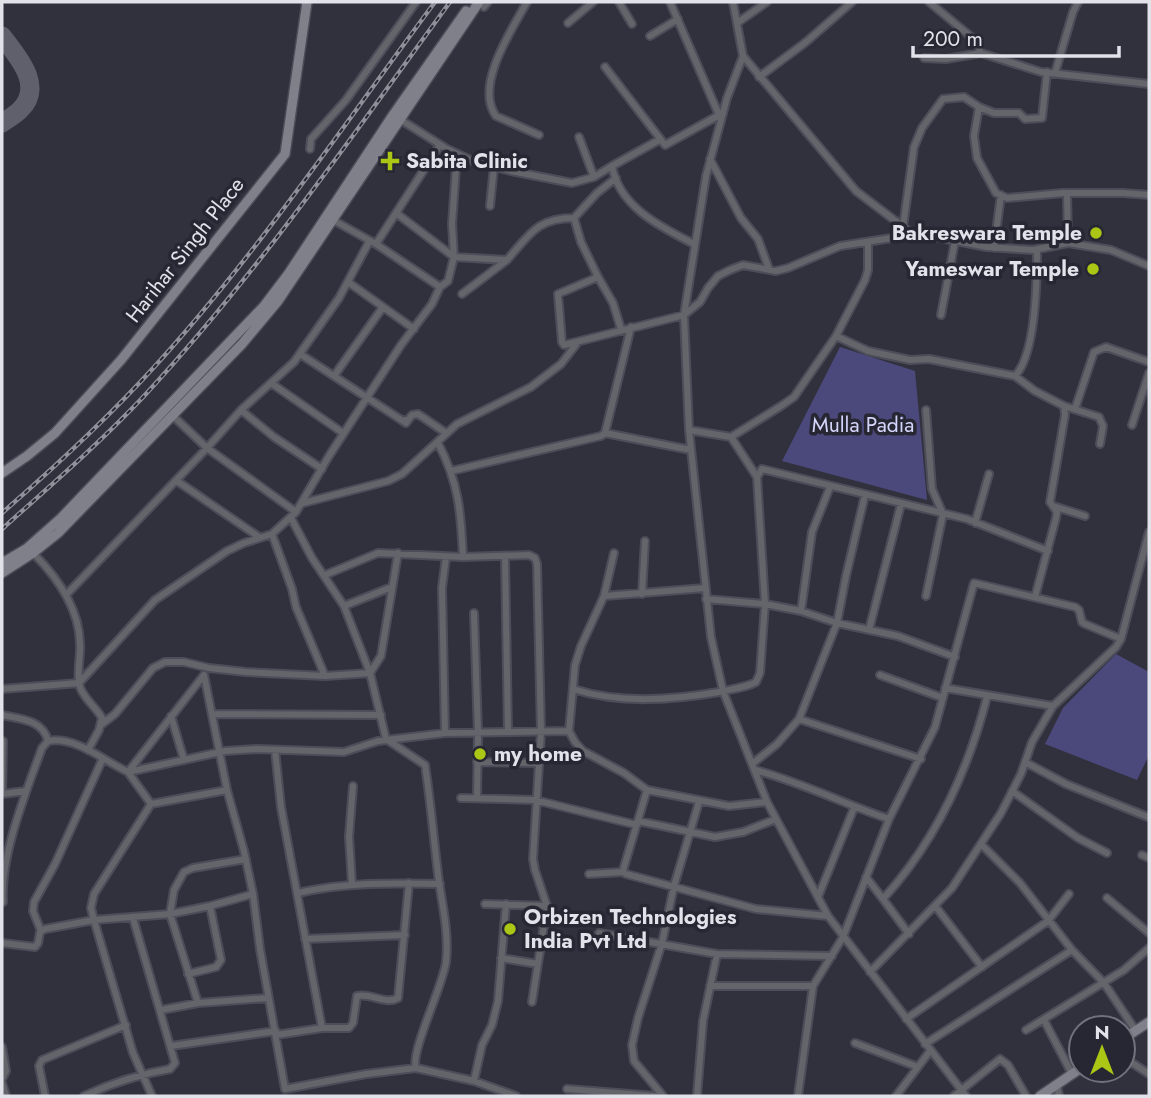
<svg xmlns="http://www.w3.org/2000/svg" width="1151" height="1098" font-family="Jost,sans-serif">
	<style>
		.green { fill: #4b497b }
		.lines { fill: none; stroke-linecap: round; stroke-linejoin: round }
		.taxiway { stroke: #60606c; stroke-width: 19 }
		.street-casing { stroke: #4d4d5a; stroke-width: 10 }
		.secondary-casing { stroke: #4d4d5a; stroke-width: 12 }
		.street { stroke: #64646b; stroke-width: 6 }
		.secondary { stroke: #80808a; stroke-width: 9 }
		.rail-casing { stroke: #90909a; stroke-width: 4.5 }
		.rail { stroke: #272734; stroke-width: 2; stroke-dasharray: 5; stroke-linecap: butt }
		.poi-dot { fill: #abc615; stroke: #272734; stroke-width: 2.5 }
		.labels { text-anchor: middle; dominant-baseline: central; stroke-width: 7; stroke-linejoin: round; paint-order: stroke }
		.poi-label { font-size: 21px; font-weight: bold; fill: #e2e2ea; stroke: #272734; text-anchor: start }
		.street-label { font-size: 21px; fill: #e2e2ea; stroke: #272734 }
		.park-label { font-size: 21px; fill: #d4d5fa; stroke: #272734 }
	</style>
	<rect width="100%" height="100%" fill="#31313e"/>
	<!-- green -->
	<path class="green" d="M840,347l75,24 12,129 -145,-39z
		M1116,654l33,18v83l-12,25 -92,-36 18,-36z"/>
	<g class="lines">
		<!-- taxiway -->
		<path class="taxiway" d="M2,36c15,20 43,50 18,74 -5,5 -12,9 -18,13"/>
		<!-- street casing -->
		<g class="street-casing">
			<path id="street" d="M527,2c-15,27 -53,84 -31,114l43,19
				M619,2l13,22
				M670,2l49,113
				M733,2l10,54 -16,42 -21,78 -22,139 5,115 22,207 12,54 44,111 61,114 138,180
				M929,2l46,38 6,13 60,19 108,12
				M484,7l4,-5
				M568,23l25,-21
				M737,23l30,-21
				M650,36l28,-17
				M743,56l113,135 54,41 77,15 46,3 35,-7 43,7 38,16
				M924,58l22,1 35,-6
				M605,67l60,78 58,-32
				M1047,72l-5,46 -17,1 -6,-6h-25l-15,-6 -5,29 3,22 19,35 11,5 56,-5h60l26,2
				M1055,73l18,-61 5,-10
				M759,77l47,-35 46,-40
				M401,120l46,29 28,13 36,9 61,12 22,-6
				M579,137l15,40 18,-11
				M659,140l-47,26c7,41 49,61 82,78
				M310,149l1,-10 35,-39 70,-98
				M710,159l31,59 17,21 11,30
				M1067,193l1,50
				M490,206l4,-40
				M396,213l58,44 53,3c23,-26 30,-42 67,-42l23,-25 19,-15
				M574,218l7,24 17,35
				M333,220l43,24 64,43
				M903,227l11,-80 8,-19 21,-29 21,-2 15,10
				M376,244l64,-99
				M994,248l7,-53
				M348,282l66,47
				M462,294l45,-34
				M941,315l14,-74
				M621,329l-8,-26 -15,-26 -40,17 4,48 2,3 120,-30 16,-13 8,-14 10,-12 12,-6 13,-5 33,6 12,-3 52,-22 58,-9 12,-5
				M836,336l29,-56 3,-10v-27
				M300,354l106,69
				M334,376l49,-69
				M1015,376l20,15 29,15 1,9 -15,87 7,10 -1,6 -21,79
				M271,383l72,50
				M1064,406l35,11 4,9 -3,18
				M1075,409l19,-57 12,-5 43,15
				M241,410l33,27 48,32
				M926,410l6,79 11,25 -17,82
				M172,415l35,33 34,-38 53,-48 45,-64 30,-56
				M406,420v3l6,-8 6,-1 28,19
				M1132,425l17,-52
				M689,430l42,7 50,-31 13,-9 42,-61 32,15 42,9 19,-1 86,17c21,-22 22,-97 22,-127
				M605,433l86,17
				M731,437l26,40
				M438,443c21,40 23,70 25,114
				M451,471l150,-35 4,-3 26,-106
				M177,481l82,56
				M303,503l85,-22 14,-7 55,-50 74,-37 30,-23 17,-22
				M1053,506l32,10
				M291,518l21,40 32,48 26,67 16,66 39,26c6,39 9,78 14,117 4,26 10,53 7,80 -3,24 -36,90 -30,106l58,13 42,15
				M975,523l14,-49
				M272,534l20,55 4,18 29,69
				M33,553c24,24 46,56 47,90 1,14 -4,31 0,44 4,12 16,20 22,31l-3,12 -11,20
				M614,553l-10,43 -23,50 -6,19 -6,66 6,11 8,9 41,22 23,17 82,16 38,-4
				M505,557l3,175
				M325,575l53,-22 85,4 66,-2 6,3 2,6 4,168 -8,127 2,11 12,36 -15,96
				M642,594l3,-53
				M66,595l141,-147 89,64
				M604,596l101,-8
				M706,599l59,5 36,7 36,12 61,13 57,21
				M344,606l48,-19
				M801,611l11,-79 18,-45
				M474,613l4,120 -1,65
				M869,630l32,-126
				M204,675l23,115 17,61 9,43 7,55 25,140 81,-15 50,-6
				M880,675l63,23
				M945,688l108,18
				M2,689l77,-6 76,-83 72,-49 17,-8 28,-9 24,-22 33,-56 72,-111 31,-41 8,-17 8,-6 6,-24 -2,-33 5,-70
				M573,689c47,15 99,11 146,3 12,-3 26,-4 37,-10l4,-9 5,-69 -8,-127 5,-8 205,50 81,32
				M213,714l168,1
				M2,715c19,4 41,5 46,26
				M171,716l13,44
				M799,719l122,40
				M102,724l13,-10 38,-46 12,-6h19l25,6 37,4 79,4 45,-3 11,-17 17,-103
				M445,733l-3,-145 4,-31
				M275,750l6,57 41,221
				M477,762l62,1
				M1025,762l41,22 82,33
				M752,764l25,-20 22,-25 38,-96 9,-47 19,-81
				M755,770c46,12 89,34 134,49
				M647,790l-23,77 -1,5 3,2 130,35 72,7
				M1012,791l66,47 29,15
				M2,794l1,-53
				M2,794l24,-3
				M461,798l74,2 102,25
				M151,804l-23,-32 76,-97
				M638,821l77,16 28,-5 33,-13
				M982,845l38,38 52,67 32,33 32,48
				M1142,855l7,3
				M589,874l34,-2
				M866,877l17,22c53,-58 85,-128 104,-202
				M352,883l-3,-46 4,-51
				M298,893c49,-11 92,-10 142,-9
				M818,897l36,-89
				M1107,898l42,35
				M883,899l26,35
				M3,902c-3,-46 23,-110 39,-154l6,-7c28,-5 56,20 80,31l97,-21 32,-2 87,3 34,-11 67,-8 124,-2
				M485,904l62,2
				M936,907l46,60
				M41,931l-8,-20 1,-9 21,-38 48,-106
				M599,933l118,21 115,2
				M305,939l100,-4
				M2,943l33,4 3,-4 2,-11 5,-3 49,-9 76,-6 40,-8 43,-12
				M501,958l37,6
				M870,972l82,-84 49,-75 20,-39 11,-32 21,-36 63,-59 5,-8 28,-107
				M188,974l28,-7 5,-7 -11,-54
				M710,986h103
				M198,1003l-28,-89 4,-24 10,-18 9,-4 53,-9
				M161,1010l37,-7 70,-5
				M906,1019l142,-98 21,-27
				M1044,1020l28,54
				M1026,1030l98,-60 25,-22
				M276,1035l46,-7h27l4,-5 4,-27c15,-3 28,9 41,2l11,-115
				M855,1043l63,24
				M925,1044l147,-94
				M171,1046l105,-15
				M2,1047l4,24 -4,8
				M1123,1057l26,17
				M474,1081l8,-36 10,-20 6,-24 8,-97
				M2,1083l4,13
				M1057,1085l2,11
				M567,1089l88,7
				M45,1096l-6,-30 3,-6 84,-35
				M84,1096c28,-13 56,-22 86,-27l5,-6 -42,-145
				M152,1096l-19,-43 -39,-133 -3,-12 3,-14 57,-90 76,-14
				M663,1096l-29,-35 -2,-16 6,-27 24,-75 12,-57 25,-84
				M697,1096l6,-75 14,-67
				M798,1096l15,-110 30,-49 46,-118 46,-92 39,-144 101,24 4,3 3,12 3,2 36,15
				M896,1096l34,-45
				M954,1096l46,-37 8,6 18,31"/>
		</g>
		<!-- secondary casing -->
		<g class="secondary-casing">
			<path id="secondary" d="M2,473l25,-17 28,-23 66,-73 164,-206 22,-152
				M2,563l24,-14 35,-31 203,-212 25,-33 104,-158 73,-104
				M2,573l31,-20 25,-20 184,-189 36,-43 201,-299
				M1123,1039l26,-17
				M1040,1096l41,-28"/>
		</g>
		<!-- street -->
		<use href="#street" class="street"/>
		<!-- secondary -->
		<use href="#secondary" class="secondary"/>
		<!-- rail casing -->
		<g class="rail-casing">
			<path id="rail" d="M2,513c54,-47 106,-95 154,-148 101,-111 189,-242 279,-363
				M2,529c49,-44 98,-86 143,-134 113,-122 207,-259 305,-393"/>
		</g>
		<!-- rail -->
		<use href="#rail" class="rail"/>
	</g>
	<!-- markers -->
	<g class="poi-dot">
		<path d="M386.5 150.5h7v7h7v7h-7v7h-7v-7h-7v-7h7z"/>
		<circle cx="1096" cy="233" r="7"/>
		<circle cx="1093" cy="269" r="7"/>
		<circle cx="480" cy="754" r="7"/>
		<circle cx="510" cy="929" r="7"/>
	</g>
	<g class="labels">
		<!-- poi labels -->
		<g class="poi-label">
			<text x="406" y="161">Sabita Clinic</text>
			<text x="1082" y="233" text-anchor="end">Bakreswara Temple</text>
			<text x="1079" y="269" text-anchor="end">Yameswar Temple</text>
			<text x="494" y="754">my home</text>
			<text x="524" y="917">Orbizen Technologies<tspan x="524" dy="24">India Pvt Ltd</tspan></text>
		</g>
		<!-- street labels -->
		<g class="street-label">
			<text transform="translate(185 250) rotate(-52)">Harihar Singh Place</text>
		</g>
		<!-- park labels -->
		<g class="park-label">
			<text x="863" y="425">Mulla Padia</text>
		</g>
	</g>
	<!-- border -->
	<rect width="1151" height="1098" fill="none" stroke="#e2e2ea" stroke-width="7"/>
	<!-- north arrow -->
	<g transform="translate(1102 1049)"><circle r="33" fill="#272734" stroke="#72727d" stroke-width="2"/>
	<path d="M0-5L12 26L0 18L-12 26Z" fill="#abc615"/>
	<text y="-10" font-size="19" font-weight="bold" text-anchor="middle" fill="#e2e2ea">N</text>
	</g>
	<!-- scale -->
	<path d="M913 46v10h206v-10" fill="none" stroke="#e2e2ea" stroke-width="3.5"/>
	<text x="923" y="46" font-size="21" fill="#e2e2ea" stroke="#272734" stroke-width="5" paint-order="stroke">200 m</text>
</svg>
